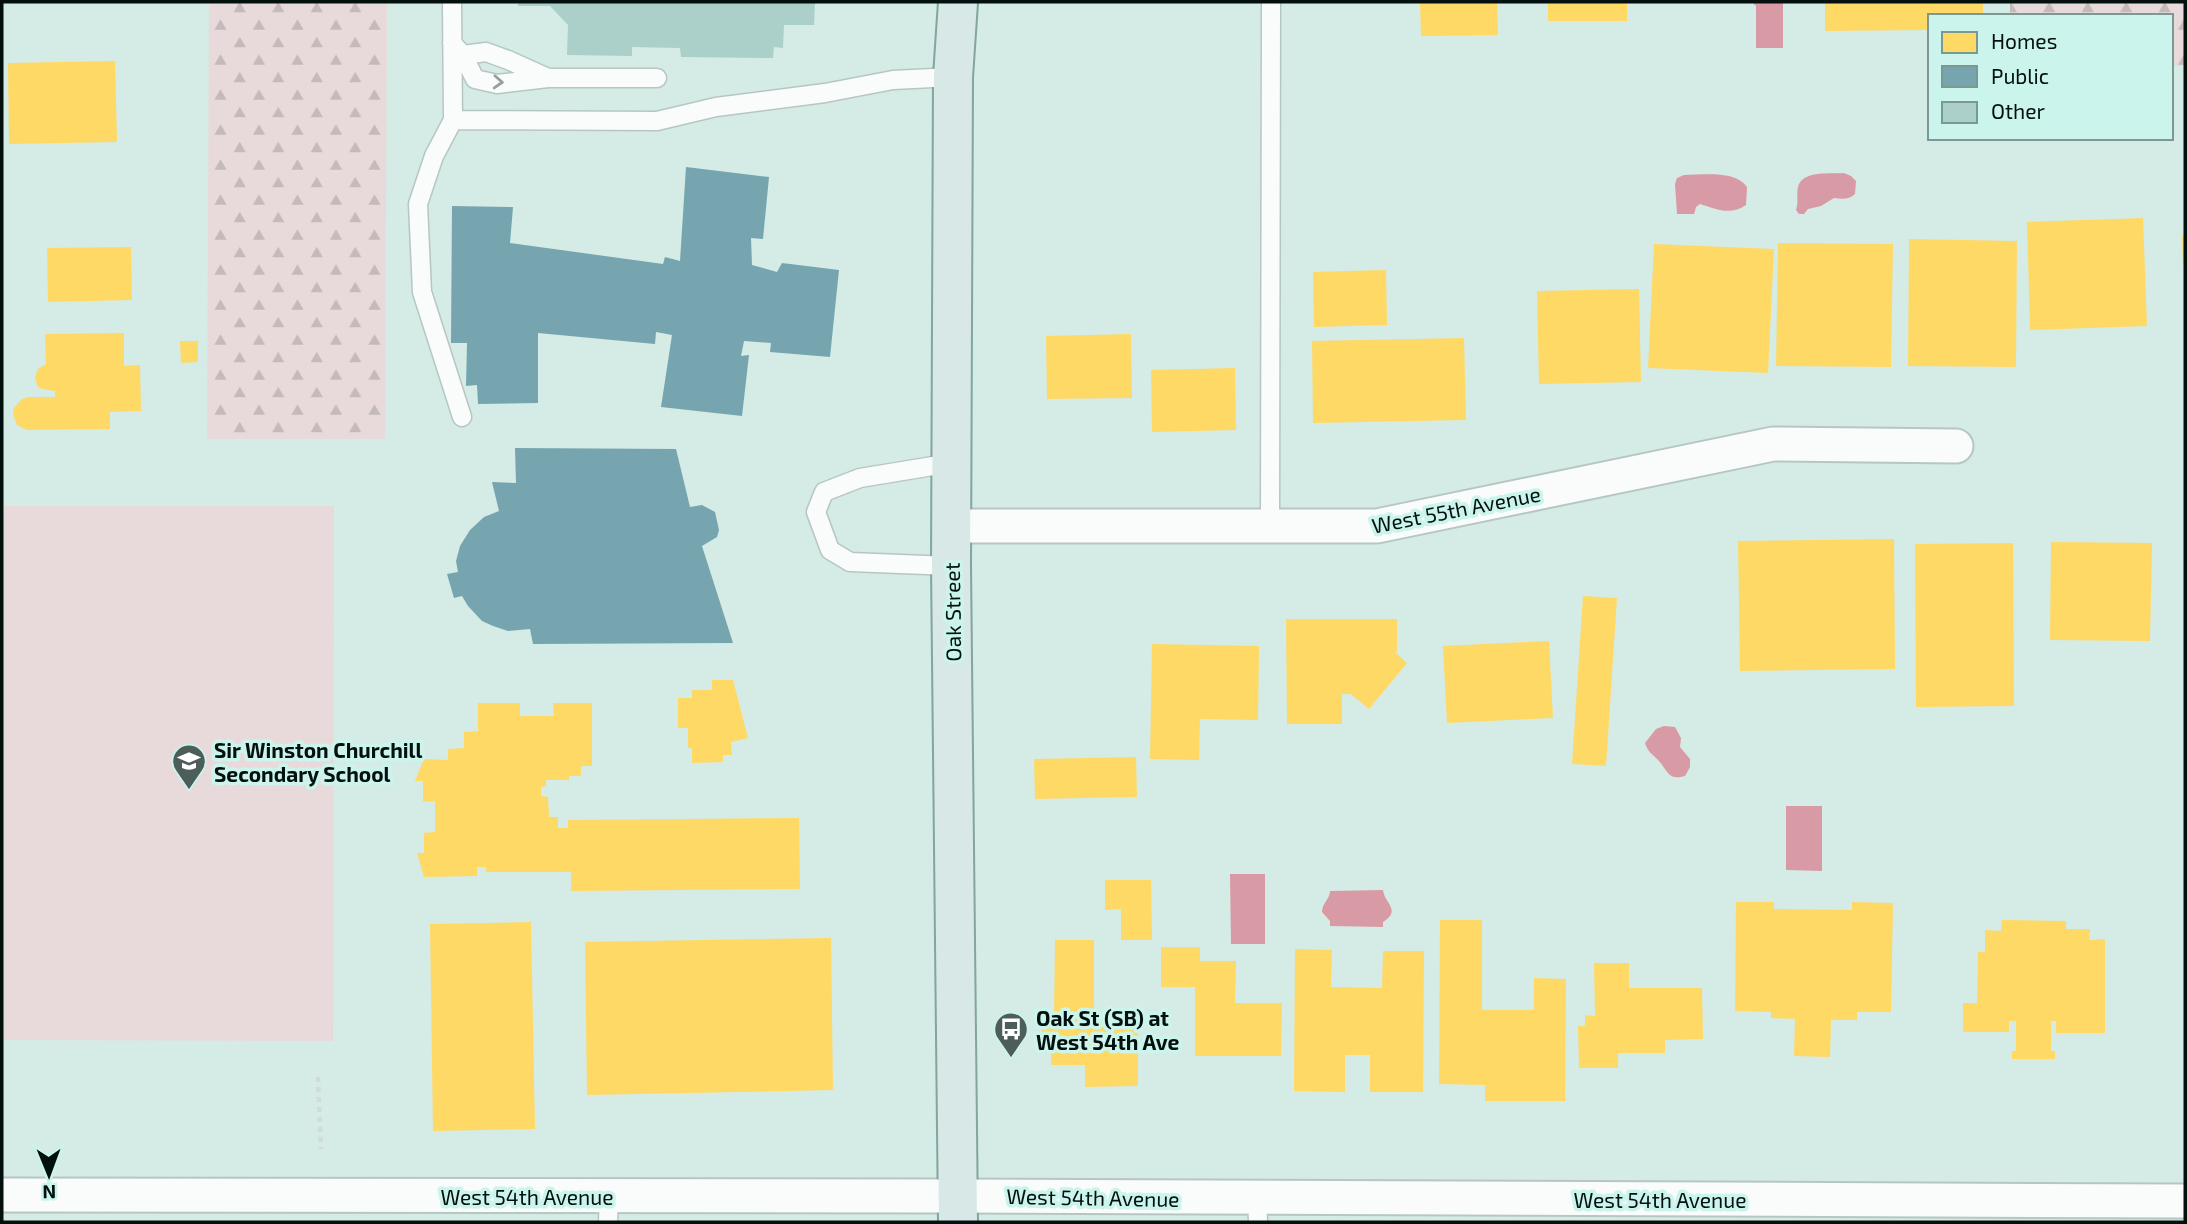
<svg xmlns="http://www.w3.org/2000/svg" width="2187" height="1224" font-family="'Exo 2',sans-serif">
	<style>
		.green { fill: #e8dada }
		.forest { fill: url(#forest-firs) }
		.water { fill: #d89aa4 }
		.homes { fill: #ffd966 }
		.public { fill: #76a5af }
		.building { fill: #abd0ca }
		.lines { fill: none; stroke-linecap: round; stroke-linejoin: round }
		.lane-casing { stroke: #b6c7c3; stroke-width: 21 }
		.street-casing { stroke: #b6c7c3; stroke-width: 37 }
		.primary-casing { stroke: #82a5a0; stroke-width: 42 }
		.path { stroke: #d3dbd9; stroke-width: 4.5; stroke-dasharray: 5 5; stroke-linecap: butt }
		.lane { stroke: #f9fcfb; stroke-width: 18 }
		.street { stroke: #f9fcfb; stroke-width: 33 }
		.primary { stroke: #d7e8e6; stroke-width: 38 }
		.oneway { stroke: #979e9c }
		.labels { text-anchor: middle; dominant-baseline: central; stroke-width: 7; stroke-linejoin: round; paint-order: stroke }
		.street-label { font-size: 21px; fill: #03100e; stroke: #cbf4ec }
		.poi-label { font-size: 21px; font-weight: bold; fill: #03100e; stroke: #cbf4ec; text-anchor: start }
	</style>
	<defs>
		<pattern id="forest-firs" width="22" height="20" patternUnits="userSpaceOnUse" patternTransform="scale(1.75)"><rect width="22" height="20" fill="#e8dada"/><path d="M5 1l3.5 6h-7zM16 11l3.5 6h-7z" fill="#c5baba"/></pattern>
	</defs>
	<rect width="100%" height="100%" fill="#d4ebe6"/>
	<!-- green -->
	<path class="green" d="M2,506h332l-1,535 -331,-1z"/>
	<!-- forest -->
	<path class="forest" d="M209,2h178l-2,437h-178z
		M2010,2h175v64h-14v-50h-161z"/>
	<!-- water -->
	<path class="water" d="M1752,2h31v46h-27v-42z
		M1844,173l7,3 5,5 -1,13c-6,6 -13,5 -21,4l-13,8 -13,3 -4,5h-5l-3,-4c3,-9 0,-15 2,-23 4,-17 33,-13 46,-14z
		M1684,175c20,0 51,-5 63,12l-1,18c-16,11 -30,4 -46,-1l-4,3 -2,7h-17l-2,-30 2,-6z
		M1664,726l11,1 6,11 -1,9 10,12v8l-5,9c-17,5 -17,-5 -26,-15 -6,-7 -11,-8 -14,-18l11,-14z
		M1786,806h36v65l-36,-1z
		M1230,874h35v70h-34z
		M1383,890c1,13 19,20 0,32v5l-53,-1v-5l-8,-9c0,-9 8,-13 8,-21z"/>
	<!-- homes -->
	<path class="homes" d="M1420,2h77l1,33 -77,1z
		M1548,2h79v19h-79z
		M1825,2h158v14h-53v14l-105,1z
		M115,61l2,81 -108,2 -1,-81z
		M2143,218l4,108 -117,4 -3,-108z
		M2182,236h3v29h-2z
		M1909,239l108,2 -1,126 -108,-1z
		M1778,243l115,1 -2,123 -115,-1z
		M1654,244l120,5 -6,124 -120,-5z
		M131,247l1,53 -84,2 -1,-54z
		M1386,270l1,55 -73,2 -1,-55z
		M1639,289l2,93 -102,2 -2,-93z
		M124,333v33l16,-1 1,46 -31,1v17l-83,1 -10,-5 -4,-11 1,-6 7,-8 6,-3h28v-6l-13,-2 -4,-2 -3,-9 3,-9 8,-5 -1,-30z
		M1131,334l1,64 -85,1 -1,-63z
		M1464,338l2,82 -153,3 -1,-82z
		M180,341h18v21l-17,1z
		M1235,368l1,62 -84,2 -1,-62z
		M1894,539l1,130 -155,2 -2,-130z
		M2051,542l101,1 -2,98 -100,-1z
		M2013,543l1,163 -98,1 -1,-163z
		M1583,596l34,2 -11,168 -34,-2z
		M1286,619h111v33h-2l12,11 -38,46 -18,-15h-9v30h-55z
		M1549,641l4,77 -106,5 -4,-77z
		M1152,644l107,2 -1,74 -58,-1 -1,41 -49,-1z
		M712,680h21l15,58 -17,4 1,13h-9v7l-31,1v-15h-4v-20h-10v-30h14v-8h20z
		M478,703h42v13h34l-1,-13h39v63h-11v10h-12v4h-23v6l-5,1v9l7,1 1,20h9v11h10v-8l231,-2 1,71 -229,2v-19h-85v-5h-9v9l-53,1 -7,-24h7v-20l11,-1v-31l-12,1v-21h-8l9,-22 24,1v-11l16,-1v-16l14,-1z
		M1136,757l1,40 -102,2 -1,-40z
		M1105,880h46l1,60h-31v-31l-16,1z
		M1736,902h38v7l78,1v-8l41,1 -2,109h-34v8h-26l-1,37 -36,-1 1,-37 -24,-1v-6l-36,-1z
		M1440,920h42v90h52v-32l32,1 -1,122h-80v-16l-46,-1z
		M2002,920l64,1v8h24l-1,11 16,-1v94h-49v-12h-5v30h4v8h-43v-8h4v-30h-7v11h-46v-29h14l1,-51h7v-22l16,1z
		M531,922l4,207 -102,2 -3,-207z
		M831,938l2,152 -246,5 -2,-153z
		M1055,940h39v77h44v69l-53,1v-22h-34v-12h-9v-36h12z
		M1161,947h39v14h36l-1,42h47l-1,53h-86v-69h-34z
		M1295,949l37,1 -1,37 51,1 1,-37h41l-1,141h-53v-37h-25v37l-51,-1z
		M1594,963h35v25h73l1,51 -38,1v13h-47v15h-39l-1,-42h7v-11l10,1z"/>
	<!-- public -->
	<path class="public" d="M686,167l83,10 -6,62 -12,-1 1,27 25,7 5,-9 57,7 -9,87 -60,-5 1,-9 -27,-2 -3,15 8,-1 -7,61 -81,-9 11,-72 -16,-3 -1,12 -117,-11v70l-60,1 -1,-19 -11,1 1,-43h-16l1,-137 61,1 -3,36 153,21 2,-7 15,4z
		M515,448l161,1 14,58 12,-2 13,7 4,18 -2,7 -15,9 31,97 -200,1 -3,-15 -22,2 -15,-5 -11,-5 -14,-15 -6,-10 -8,2 -7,-24 11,-2 -2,-11 4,-15 10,-16 14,-13 15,-6 -7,-29 24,1z"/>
	<!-- building -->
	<path class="building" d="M518,2h297l-1,23h-30l-1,23 -9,-1 -1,11 -92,-1 -1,-9 -48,-1v9l-65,-1 1,-30 -18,-19h-32z"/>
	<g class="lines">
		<!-- lane casing -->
		<g class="lane-casing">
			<path id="lane" d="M452,2l1,118 204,1 59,-14 109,-14 68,-13 60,-3
				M452,43l11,12 12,24 22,5 51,-6h109
				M463,55l23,-3 22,8 40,18
				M453,120l-19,36 -16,48 4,88 40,125
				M1270,527l1,-525
				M951,566l-101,-4 -20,-12 -14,-38 8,-20 36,-14 91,-15
				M1257,1198l1,24
				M608,1222l1,-26"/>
		</g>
		<!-- street casing -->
		<g class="street-casing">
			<path id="street" d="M951,526h426l396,-82 183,2
				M2,1195l956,1 1227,5"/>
		</g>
		<!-- primary casing -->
		<g class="primary-casing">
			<path id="primary" d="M958,2l-5,75 -2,489 7,656"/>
		</g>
		<!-- path -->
		<path class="path" d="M318,1077l3,72"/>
		<!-- lane -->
		<use href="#lane" class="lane"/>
		<!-- street -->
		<use href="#street" class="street"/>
		<!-- primary -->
		<use href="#primary" class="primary"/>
	</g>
	<!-- one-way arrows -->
	<defs><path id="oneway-chevron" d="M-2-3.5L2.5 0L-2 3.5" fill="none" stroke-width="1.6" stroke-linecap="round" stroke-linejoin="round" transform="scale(1.75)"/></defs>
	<use class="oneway" href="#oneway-chevron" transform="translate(498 82) rotate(3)"/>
	<!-- icons -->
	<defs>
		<g id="school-pin" transform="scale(1.75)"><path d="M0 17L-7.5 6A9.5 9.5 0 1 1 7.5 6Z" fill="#4c5d5a" stroke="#cbf4ec"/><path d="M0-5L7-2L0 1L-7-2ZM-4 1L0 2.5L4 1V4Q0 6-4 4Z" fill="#fff"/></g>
		<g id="bus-pin" transform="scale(1.75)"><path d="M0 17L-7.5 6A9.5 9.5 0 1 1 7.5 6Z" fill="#4c5d5a" stroke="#cbf4ec"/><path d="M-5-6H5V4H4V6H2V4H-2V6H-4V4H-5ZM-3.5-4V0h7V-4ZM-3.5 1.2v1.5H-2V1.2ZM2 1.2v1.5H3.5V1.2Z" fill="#fff"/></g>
	</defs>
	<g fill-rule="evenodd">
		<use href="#school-pin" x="189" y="761"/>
		<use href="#bus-pin" x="1011" y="1029"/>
	</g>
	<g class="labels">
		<!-- street labels -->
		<g class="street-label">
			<text transform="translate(1456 509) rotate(-11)">West 55th Avenue</text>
			<text transform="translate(952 612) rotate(-91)">Oak Street</text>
			<text x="527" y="1196">West 54th Avenue</text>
			<text transform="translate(1093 1197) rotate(1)">West 54th Avenue</text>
			<text x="1660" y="1199">West 54th Avenue</text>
		</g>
		<!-- poi labels -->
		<g class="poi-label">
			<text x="214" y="749">Sir Winston Churchill<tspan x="214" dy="24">Secondary School</tspan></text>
			<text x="1036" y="1017">Oak St (SB) at<tspan x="1036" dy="24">West 54th Ave</tspan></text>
		</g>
	</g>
	<!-- border -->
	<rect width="2187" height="1224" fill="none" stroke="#03100e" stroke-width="7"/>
	<!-- legend -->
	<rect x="1928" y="14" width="245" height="126" fill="#cbf4ec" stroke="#7b9993" stroke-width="2"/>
	<rect x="1942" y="32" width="35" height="21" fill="#ffd966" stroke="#7b9993" stroke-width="2"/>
	<text x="1991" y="49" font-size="21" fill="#03100e">Homes</text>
	<rect x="1942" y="66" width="35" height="21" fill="#76a5af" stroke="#7b9993" stroke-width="2"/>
	<text x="1991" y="84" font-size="21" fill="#03100e">Public</text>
	<rect x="1942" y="102" width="35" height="21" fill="#abd0ca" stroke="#7b9993" stroke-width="2"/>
	<text x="1991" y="119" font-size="21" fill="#03100e">Other</text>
	<!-- north arrow -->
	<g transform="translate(49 1175) rotate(179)" stroke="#cbf4ec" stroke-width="5" paint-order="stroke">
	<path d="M0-5L12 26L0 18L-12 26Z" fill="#03100e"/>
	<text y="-10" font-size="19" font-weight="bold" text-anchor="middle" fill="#03100e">N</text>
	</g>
</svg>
